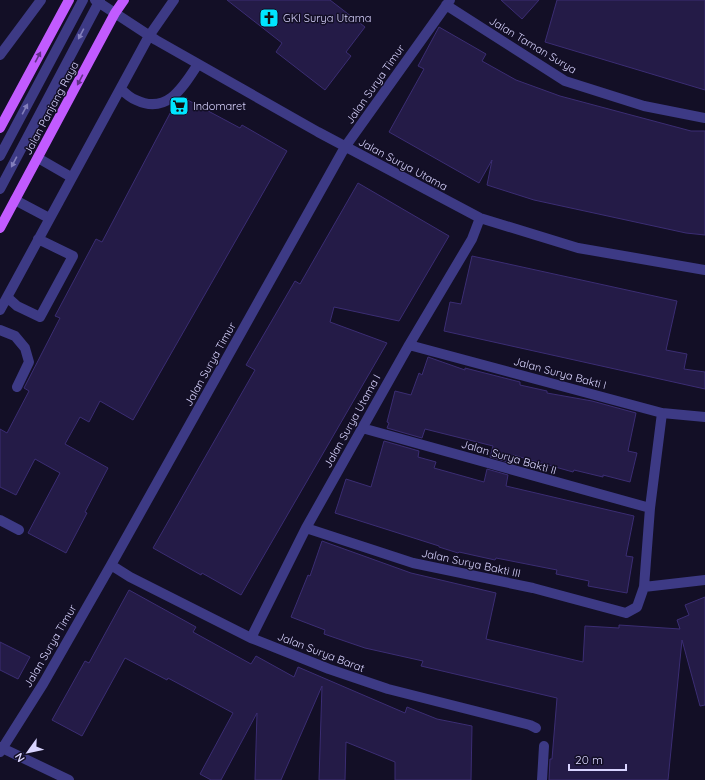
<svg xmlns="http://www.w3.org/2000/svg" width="705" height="780" font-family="Quicksand,sans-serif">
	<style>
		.building { fill: #241b47; stroke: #3b2d73 }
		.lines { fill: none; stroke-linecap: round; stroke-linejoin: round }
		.minor { stroke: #3d3a85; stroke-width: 10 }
		.major { stroke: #c25bff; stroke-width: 10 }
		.oneway { fill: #837fbc }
		.oneway2 { fill: #623188 }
		.labels { text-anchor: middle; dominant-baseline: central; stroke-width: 3; stroke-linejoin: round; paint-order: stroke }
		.poi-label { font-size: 11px; fill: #d9d4ff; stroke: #130f26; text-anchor: start }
		.street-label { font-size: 11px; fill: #d9d4ff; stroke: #130f26 }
	</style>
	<rect width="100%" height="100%" fill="#130f26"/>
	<!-- building -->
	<path class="building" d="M227,0h103l35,27 -19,25 5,4 -26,34 -49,-38 6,-9z
		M501,0h38l-17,19z
		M557,0h148v90l-160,-48z
		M439,27l47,27 -4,7 34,19 44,16 131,35h14v104l-19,-2 -152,-33 -47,-15 5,-25 -13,23 -90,-51 35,-63 -6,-3z
		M182,97l58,31 2,-3 45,26 -154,269 -33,-19 -11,21 -9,-5 -15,27 43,24 -23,44 2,1 -21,40 -38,-20 32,-60 -25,-14 -19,36 -16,-8v-58l7,4 22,-42 -5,-3 36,-70 -5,-2 41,-77 6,3 74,-140z
		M358,183l91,53 -50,85 -65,-14 -4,15 57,21 -146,252 -39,-22 -1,2 -48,-27 102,-178 -9,-5 49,-84 5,3z
		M472,256l205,45 -11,49 21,4 -3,15 21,3v17l-261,-58 6,-29 11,2z
		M428,357l37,13v-2l55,14v3l27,6v2l45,8 44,12 -8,38 9,2 -7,29 -27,-7v2l-29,-7 -1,2 -60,-17 -2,8 -21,-6 3,-11 -68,-17 -3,9 -35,-10 2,-5 -2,-1 8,-31 16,4 8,-22 3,2z
		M384,441l35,10 -1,6 18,5 -2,6 50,14 3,-13 21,6 -2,11 128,30 -8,40 7,1 -6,36 -39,-7 1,-5 -33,-7 1,-4 -61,-12 -1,2 -36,-8 -1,1 -19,-6v-1l-104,-33 11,-34 25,8z
		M322,541l89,32 85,20 -10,46 97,23 2,-36 34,2v-3l61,4 -3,-9 12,-5 -4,-10 20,-8v108l-5,1 -18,-66 -14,140h-119l1,-21h2l5,-61 -136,-32 2,-5 -58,-13 -41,-14 1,-4 -34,-13 17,-42 2,1z
		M129,590l67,37 -3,5 58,32 5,-8 38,21 4,-10 107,46 2,-6 30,12 35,7 -1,54h-76v-18l-49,-20 -1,38h-26l3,-94 -41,94h-26l2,-67 -36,67h-10l-11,-6 33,-61 -65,-35 -1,2 -42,-22 -43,78 -30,-16 33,-59 4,2z
		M0,642l30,15 -12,22 -18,-9z"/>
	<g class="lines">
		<!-- minor -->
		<path class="minor" d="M95,0l61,40 162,92 162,86 98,30 127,22
			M446,5l119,76 79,25 61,12
			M0,55l41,-55
			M121,89c4,4 9,9 15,11 31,15 47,-13 62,-36
			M0,156l83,-156
			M38,158l33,19
			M0,189l100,-189
			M15,200l34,18
			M7,297l10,9 23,11 33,-61 -35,-17
			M0,310l149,-274 25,-36
			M0,330l15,6 10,12 4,14 -12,25
			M409,345l253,68 43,4
			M362,428l288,80
			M0,520l19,10
			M306,528l107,35 120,25 93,25 11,-6 7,-20 6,-79 12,-95
			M111,565l19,12 121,61 78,31 59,20 142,36 6,3
			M644,587l61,-7
			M251,638l55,-110 103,-183 63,-106 8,-21
			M0,747l69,33
			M0,752l43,-68 68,-119 234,-418 105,-147
			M542,780l2,-34"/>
		<!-- major -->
		<path class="major" d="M0,128l69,-128
			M0,228l115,-215 9,-13"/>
	</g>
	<!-- one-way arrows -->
	<defs><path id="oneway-solid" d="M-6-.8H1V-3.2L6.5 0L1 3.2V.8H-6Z"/></defs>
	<g class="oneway">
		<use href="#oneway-solid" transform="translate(81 34) rotate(118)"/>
		<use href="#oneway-solid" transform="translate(25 109) rotate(-62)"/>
		<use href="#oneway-solid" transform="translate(14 162) rotate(118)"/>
	</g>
	<g class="oneway2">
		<use href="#oneway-solid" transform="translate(38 57) rotate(-62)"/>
		<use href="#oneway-solid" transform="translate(80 80) rotate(118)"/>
	</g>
	<!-- icons -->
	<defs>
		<g id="church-square" transform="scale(1)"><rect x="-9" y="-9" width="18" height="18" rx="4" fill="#00e5ff" stroke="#130f26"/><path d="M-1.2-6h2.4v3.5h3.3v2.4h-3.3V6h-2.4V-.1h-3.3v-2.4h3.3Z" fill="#111"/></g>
		<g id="supermarket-square" transform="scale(1)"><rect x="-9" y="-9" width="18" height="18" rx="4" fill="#00e5ff" stroke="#130f26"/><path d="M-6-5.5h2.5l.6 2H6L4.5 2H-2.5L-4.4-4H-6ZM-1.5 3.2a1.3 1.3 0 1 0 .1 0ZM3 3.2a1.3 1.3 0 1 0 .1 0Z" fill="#111"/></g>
	</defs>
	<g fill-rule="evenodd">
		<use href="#church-square" x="269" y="18"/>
		<use href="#supermarket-square" x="179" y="106"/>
	</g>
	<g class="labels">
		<!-- poi labels -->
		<g class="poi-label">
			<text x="283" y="18">GKI Surya Utama</text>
			<text x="193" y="106">Indomaret</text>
		</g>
		<!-- street labels -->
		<g class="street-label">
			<text transform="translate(533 45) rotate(31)">Jalan Taman Surya</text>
			<text transform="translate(375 84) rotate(-55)">Jalan Surya Timur</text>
			<text transform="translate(51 108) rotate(-62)">Jalan Panjang Raya</text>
			<text transform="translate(403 164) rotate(28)">Jalan Surya Utama</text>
			<text transform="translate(210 364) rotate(-61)">Jalan Surya Timur</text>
			<text transform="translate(560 373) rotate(15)">Jalan Surya Bakti I</text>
			<text transform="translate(352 421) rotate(-61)">Jalan Surya Utama I</text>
			<text transform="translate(509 457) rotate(16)">Jalan Surya Bakti II</text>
			<text transform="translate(471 563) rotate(12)">Jalan Surya Bakti III</text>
			<text transform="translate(50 646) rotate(-60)">Jalan Surya Timur</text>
			<text transform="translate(321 652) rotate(21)">Jalan Surya Barat</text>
		</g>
	</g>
	<!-- north arrow -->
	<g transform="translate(28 752) rotate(237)" stroke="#130f26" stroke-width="3" paint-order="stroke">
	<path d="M0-3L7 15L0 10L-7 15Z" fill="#d9d4ff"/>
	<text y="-6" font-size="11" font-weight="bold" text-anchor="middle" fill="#d9d4ff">N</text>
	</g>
	<!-- scale -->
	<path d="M569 764v6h57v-6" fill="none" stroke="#d9d4ff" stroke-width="2"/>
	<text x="575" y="764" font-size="12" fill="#d9d4ff" stroke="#130f26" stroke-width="3" paint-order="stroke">20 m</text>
</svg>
